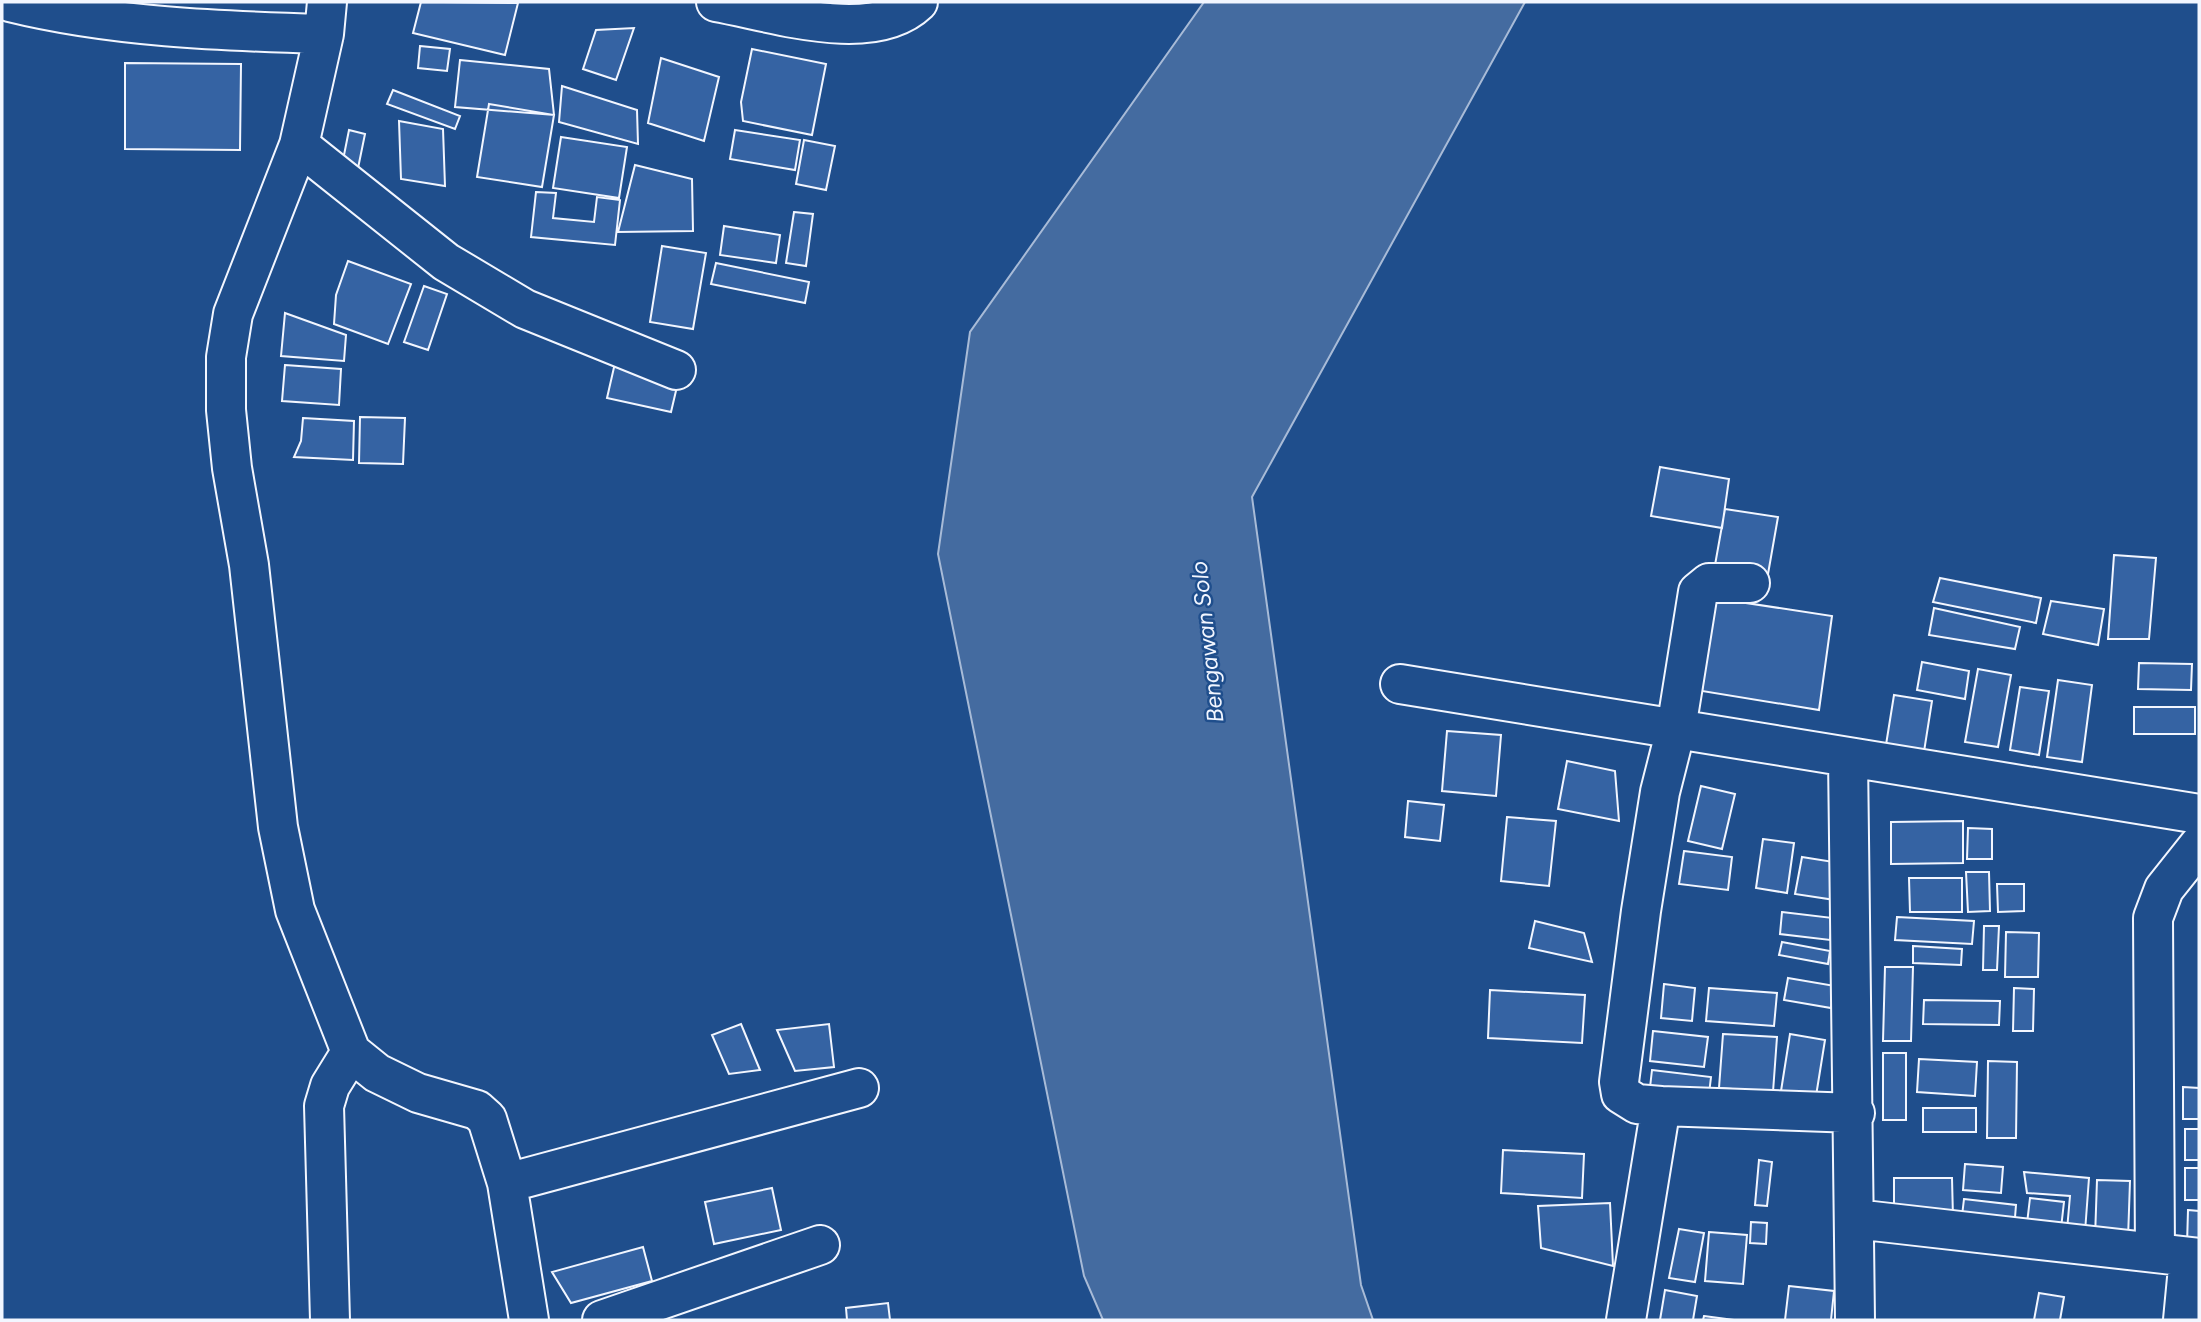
<svg xmlns="http://www.w3.org/2000/svg" width="2201" height="1322" font-family="Figtree,sans-serif">
	<style>
		.water { fill: #446ba0; stroke: #a8bbd7; stroke-width: 2 }
		.building { fill: #3563a3; stroke: #f2f6ff; stroke-width: 2 }
		.lines { fill: none; stroke-linecap: round; stroke-linejoin: round }
		.minor-casing { stroke: #f2f6ff; stroke-width: 42 }
		.minor { stroke: #1f4e8c; stroke-width: 38 }
		.labels { text-anchor: middle; dominant-baseline: central; stroke-width: 5; stroke-linejoin: round; paint-order: stroke }
		.water-label { font-size: 23px; font-style: italic; fill: #f2f6ff; stroke: #1f4e8c }
	</style>
	<rect width="100%" height="100%" fill="#1f4e8c"/>
	<!-- water -->
	<path class="water" d="M1204,2h321l-273,495 109,788 12,35h-270l-19,-44 -146,-722 32,-222z"/>
	<!-- building -->
	<path class="building" d="M421,2l97,1 -13,52 -92,-22z
		M634,28l-18,52 -33,-11 13,-39z
		M420,46l30,3 -3,22 -29,-3z
		M752,49l74,15 -14,71 -69,-14 -2,-19z
		M661,58l58,19 -15,64 -56,-18z
		M460,60l89,9 5,46 -99,-8z
		M125,63l116,1 -1,86 -115,-1z
		M562,86l75,24 1,34 -79,-22z
		M393,90l67,26 -5,13 -68,-25z
		M489,104l65,11 -12,72 -65,-10z
		M399,121l44,8 2,57 -44,-7z
		M349,130l16,4 -8,39 -16,-3z
		M735,130l65,10 -5,30 -65,-11z
		M561,137l66,10 -8,51 -66,-10z
		M804,140l31,6 -9,44 -30,-6z
		M635,165l57,14 1,52 -75,1z
		M536,192l20,1 -3,25 41,4 3,-25 23,3 -5,45 -84,-8z
		M794,212l19,2 -7,52 -20,-3z
		M724,226l56,9 -4,28 -56,-8z
		M662,246l44,7 -13,76 -43,-7z
		M348,261l63,23 -23,60 -54,-20 2,-29z
		M716,263l93,19 -4,21 -94,-19z
		M424,286l23,8 -19,56 -24,-8z
		M285,313l61,22 -2,26 -63,-5z
		M615,363l64,15 -8,34 -64,-14z
		M285,365l56,4 -2,36 -57,-4z
		M360,417l45,1 -2,46 -44,-1z
		M303,418l51,3 -1,39 -59,-3 7,-16z
		M1660,467l69,12 -7,49 -71,-12z
		M1725,509l53,8 -10,57 -53,-9z
		M2114,555l42,3 -7,81h-41z
		M1940,578l101,20 -5,25 -103,-21z
		M1713,598l119,18 -13,94 -117,-19z
		M2051,601l53,8 -6,36 -55,-11z
		M1934,608l86,19 -5,22 -86,-14z
		M1922,662l47,9 -4,28 -48,-9z
		M2139,663l53,1 -1,26 -53,-1z
		M1978,669l33,6 -13,72 -33,-5z
		M2058,680l34,5 -10,77 -35,-5z
		M2020,687l29,4 -10,64 -29,-5z
		M1894,695l38,6 -9,57 -38,-7z
		M2134,707h61v27h-61z
		M1447,731l54,4 -5,61 -54,-5z
		M1567,761l48,10 4,50 -61,-12z
		M1701,786l34,8 -13,55 -34,-8z
		M1408,801l36,4 -4,36 -35,-4z
		M1507,817l49,4 -7,65 -48,-5z
		M1963,821v42l-72,1v-42z
		M1968,828l24,1v30h-25z
		M1763,839l31,4 -7,50 -31,-5z
		M1684,851l48,6 -4,33 -49,-6z
		M1802,857l38,6 -5,37 -40,-6z
		M1966,872h23l1,39 -22,1z
		M1909,878h53v34h-52z
		M1997,884h27v27l-26,1z
		M1782,912l51,6 -3,22 -50,-6z
		M1897,917l77,4 -2,23 -77,-4z
		M1535,921l49,12 8,29 -63,-14z
		M1984,926h15l-2,44h-14z
		M2006,932l33,1 -1,44h-33z
		M1782,942l48,9 -2,13 -49,-9z
		M1913,946l49,3 -1,16 -48,-2z
		M1885,967h28l-2,74h-28z
		M1788,978l47,8 -4,22 -47,-8z
		M1664,984l31,4 -3,33 -31,-3z
		M1709,988l68,5 -3,33 -68,-5z
		M2014,988l20,1 -1,42h-20z
		M1490,990l95,5 -3,48 -94,-5z
		M1924,1000l76,1 -1,24 -76,-1z
		M741,1024l19,46 -31,4 -17,-39z
		M829,1024l5,43 -39,4 -18,-41z
		M1653,1031l55,6 -4,30 -54,-6z
		M1723,1034l54,3 -4,55 -54,-4z
		M1790,1034l35,6 -9,56 -35,-5z
		M1883,1053h23v67h-23z
		M1919,1059l58,3 -2,34 -58,-4z
		M1988,1061l29,1 -1,76h-29z
		M1652,1070l59,7 -3,25 -59,-6z
		M2183,1087l16,1v31h-16z
		M1923,1108h53v24h-53z
		M2185,1129h14v31h-14z
		M1503,1150l81,4 -2,44 -81,-5z
		M1759,1160l13,2 -5,44 -12,-1z
		M1965,1164l38,3 -2,26 -38,-3z
		M2185,1168h14v32h-14z
		M2024,1172l65,6 -4,54 -18,-2 3,-34 -43,-3z
		M1894,1178h58l1,40h-59z
		M2097,1180l33,1 -2,58 -33,-1z
		M772,1188l9,42 -67,14 -9,-42z
		M2030,1198l34,4 -4,35 -34,-5z
		M1964,1199l52,6 -2,25 -53,-6z
		M1610,1203l3,63 -72,-18 -3,-42z
		M2188,1210l11,1v34h-12z
		M1751,1222l16,1 -1,21 -16,-1z
		M1679,1229l25,4 -9,49 -26,-4z
		M1709,1232l38,3 -4,49 -38,-3z
		M643,1247l9,34 -81,22 -19,-31z
		M1789,1286l45,5 -3,29h-46z
		M1665,1290l32,6 -4,24h-33z
		M2039,1293l25,4 -4,23h-26z
		M888,1303l2,17h-43l-1,-12z
		M1704,1316l30,4h-31z"/>
	<g class="lines">
		<!-- minor casing -->
		<g class="minor-casing">
			<path id="minor" d="M10,2c101,25 210,29 314,32l3,-32
				M716,2c57,10 156,44 202,0
				M324,34l-25,111 -66,169 -7,43v53l6,58 17,97 29,262 17,83 56,142 26,21 41,20 59,17 10,9 20,64 22,137
				M299,145l147,117 79,47 151,61
				M1400,684l799,130
				M1848,758l7,562
				M1661,1106l-24,-2 -16,-10 -2,-12 22,-171 19,-119 16,-63 22,-137 11,-9h41
				M507,1183l352,-95
				M1855,1219l344,39
				M2155,1252l-2,-334 11,-29 35,-44
				M330,1320l-6,-214 6,-20 21,-34
				M602,1320l218,-75
				M1626,1320l35,-214 194,7
				M2183,1320l6,-63"/>
		</g>
		<!-- minor -->
		<use href="#minor" class="minor"/>
	</g>
	<g class="labels">
		<!-- water labels -->
		<g class="water-label">
			<text transform="translate(1207 642) rotate(-96)">Bengawan Solo</text>
		</g>
	</g>
	<!-- border -->
	<rect width="2201" height="1322" fill="none" stroke="#f2f6ff" stroke-width="7"/>
</svg>
